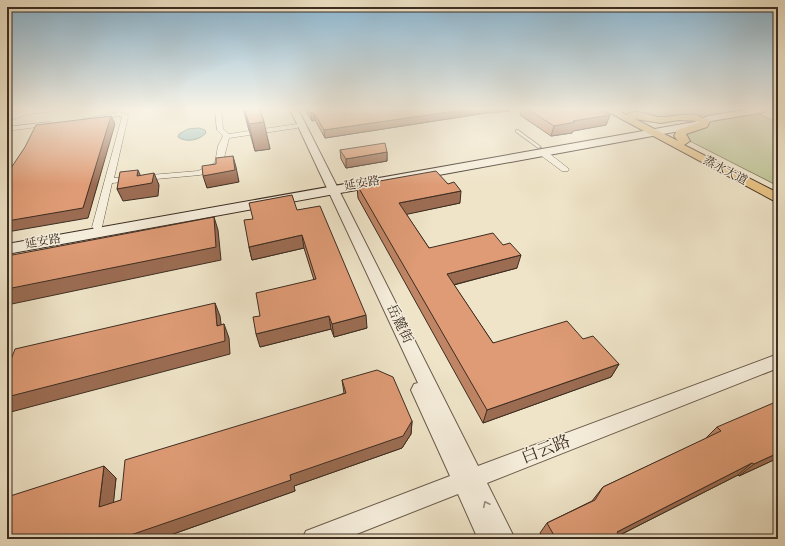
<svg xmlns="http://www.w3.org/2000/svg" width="785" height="546" font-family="Vollkorn,'Noto Serif SC',serif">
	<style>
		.green { fill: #bdc393; stroke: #7d785a }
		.water { fill: #9abebb; stroke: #75847e }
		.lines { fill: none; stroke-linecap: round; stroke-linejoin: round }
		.service-casing { stroke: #6a5b4c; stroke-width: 1.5 }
		.minor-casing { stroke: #6a5b4c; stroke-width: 1 }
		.tertiary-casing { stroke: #6a5b4c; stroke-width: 2 }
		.secondary-casing { stroke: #3d2d22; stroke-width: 2 }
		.primary-casing { stroke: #3d2d22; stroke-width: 2 }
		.service { fill: #f5eddb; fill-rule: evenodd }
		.minor { fill: #f5eddb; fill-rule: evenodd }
		.tertiary { fill: #f5eddb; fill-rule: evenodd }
		.secondary { fill: #f5eddb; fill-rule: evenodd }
		.primary { fill: #e8c284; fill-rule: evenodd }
		.wall { fill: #bf8565; stroke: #3d2d22 }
		.shaded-wall { fill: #9b6c52; stroke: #3d2d22 }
		.building { fill: #de9b75; stroke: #3d2d22 }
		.oneway { stroke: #998d7e }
		.labels { text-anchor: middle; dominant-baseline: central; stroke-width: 3; stroke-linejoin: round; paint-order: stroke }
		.far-street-label { font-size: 12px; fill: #3d2d22; stroke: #f5eddb }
		.street-label { font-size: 14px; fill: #3d2d22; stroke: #f5eddb }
		.near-street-label { font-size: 17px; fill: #3d2d22; stroke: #f5eddb }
	</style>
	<rect width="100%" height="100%" fill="#efe4c8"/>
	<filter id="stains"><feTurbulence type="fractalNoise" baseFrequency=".005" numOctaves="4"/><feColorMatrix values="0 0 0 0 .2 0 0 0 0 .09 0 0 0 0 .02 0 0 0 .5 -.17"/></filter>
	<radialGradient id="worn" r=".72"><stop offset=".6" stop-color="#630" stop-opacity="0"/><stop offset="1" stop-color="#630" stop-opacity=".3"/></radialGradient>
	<!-- green -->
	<path class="green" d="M627,109h122l29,14v63l-98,-50 23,-15 -59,-3z"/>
	<!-- water -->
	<path class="water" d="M199,128l6,2 1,3c-6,7 -20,10 -28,4l1,-3 9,-5z"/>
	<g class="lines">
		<!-- service casing -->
		<g class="service-casing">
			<path id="service" d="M516,130h2l23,17 -3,1 -22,-16z"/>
		</g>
		<!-- minor casing -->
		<g class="minor-casing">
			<path id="minor" d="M41,109h18l-3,2 -28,3 -21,7v-4l20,-7z
				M215,109h6l2,20 6,5 68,-10 3,2 -3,2 -68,10 -7,28 -22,9 -88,8 -10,44 -2,2h-6l-2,-2 30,-110 -3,-1 -34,6 -3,-2 1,-1 36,-7 8,2 1,3 -14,61 84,-7 17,-8 3,-17 5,-10 -6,-6z
				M50,122l2,1v2l-45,6v-4z
				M539,150h6l24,19 -1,2h-6l-23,-17z"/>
		</g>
		<!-- tertiary casing -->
		<g class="tertiary-casing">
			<path id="tertiary" d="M290,109h8l180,357 300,-112v14l-291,115 28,56h-37l-20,-45 -114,45h-42l4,-8 144,-55 -39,-86 3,-6 4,-1z"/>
		</g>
		<!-- secondary casing -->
		<g class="secondary-casing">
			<path id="secondary" d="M751,109h19l-5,3 -54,9 -15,7 -689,126v-10l687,-122 14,-6z"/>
		</g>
		<!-- primary casing -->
		<g class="primary-casing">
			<path id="primary" d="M603,109h12l12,6c7,-8 25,2 34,2 14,0 25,-5 39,-1l1,2 7,1 2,2 -3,6 -21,7 4,7 -6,4 94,48v10zM635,119l26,4 18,-3 20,1 -1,2 -21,7 -3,6 4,5z"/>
		</g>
		<!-- service -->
		<use href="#service" class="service"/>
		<!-- minor -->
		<use href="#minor" class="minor"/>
		<!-- tertiary -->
		<use href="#tertiary" class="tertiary"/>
		<!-- secondary -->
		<use href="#secondary" class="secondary"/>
		<!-- primary -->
		<use href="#primary" class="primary"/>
	</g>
	<!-- wall -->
	<path class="wall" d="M243,109h17l10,40 -15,2z
		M305,109h205v2l-24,2 -161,25 -10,-18 -3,1z
		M521,109h36l4,2 49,4 -4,10 -33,6 -1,2 -21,3 -31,-21z
		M340,150l47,2v9l-41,7 -5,-9z
		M357,185l103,18 -54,11 23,34 88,20 -63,17 39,58 90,-4 36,25 -8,13 -128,46 -125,-225z
		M297,210l70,118 -33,9 -3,-8 -71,18 54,-67 -10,-32 -52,12 -3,-13z
		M342,380l70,41 -1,13 -9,14 -108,38 1,5 -136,48h-152l97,-73 12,12 -3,25 8,-3 223,-107z
		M717,427l61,31 -39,18 -1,-1 -118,60 2,4h-79l-3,-6 7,-10 45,-22 11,-14 102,-48z"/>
	<!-- shaded-wall -->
	<path class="shaded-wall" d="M7,109h26l-26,3z
		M244,109h15l5,13 6,27 -15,2 -6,-27 -4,-14 4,20z
		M469,109h41v2l-24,2 -161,25 -1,-8z
		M311,113h3l1,7 -3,1z
		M610,115l-4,10 -33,6 -1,2 -21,3 3,-10 19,-5z
		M111,116l4,8 -27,94 -81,14v-11z
		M387,152v9l-41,7v-9z
		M233,156l3,11 3,15 -32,6 -4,-12z
		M138,170l5,12 11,-9 5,12 -1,11 -35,5 -6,-12z
		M461,191l-1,12 -61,13v-13z
		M214,217l4,13 3,30 -214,45v-16z
		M302,235l2,13 -52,12 -3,-13z
		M521,255l-4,13 -72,19 2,-13z
		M215,303l5,13 3,23 -6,-13z
		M366,315l1,13 -33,9 -2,-13z
		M329,316l2,13 -71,18 -4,-13z
		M224,324l5,14 1,16 -223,59v-16z
		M619,364l-8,13 -128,46 4,-13z
		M412,421l-1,13 -9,14 -108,38 1,5 -136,48h-40l171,-64z
		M778,453v5l-39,18 15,-12z
		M752,463l-14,12 -126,64 5,-7z
		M104,466l12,12 -4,40 -13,-11z"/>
	<!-- building -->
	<path class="building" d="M256,109h4l4,13 -15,2 -4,-14z
		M308,109h161l-145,21 -10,-17h-3z
		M527,109h30l4,2 16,-2h22l11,6 -37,6 2,1 -21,4z
		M111,116l-28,92 -76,13v-47l18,-27 11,-22z
		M385,143l2,9 -41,7 -6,-9z
		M233,156l2,14 -32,6 -1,-10 14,-2v-6z
		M138,170l-1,6 17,-3 -2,10 -35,6 3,-17z
		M436,171l12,13 6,-2 7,9 -62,12 30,45 64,-15 10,12 7,-2 11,12 -74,19 46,69 74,-22 16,18 10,-3 26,28 -132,46 -130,-225z
		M292,195l5,15 23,-4 46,109 -34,9 -3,-8 -73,18 -3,-17 7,-1 -4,-23 60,-14 -14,-44 -53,12 -5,-27 9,-1 -4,-16z
		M214,217l2,30 -209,42v-33z
		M215,303l2,23 7,-2 1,17 -218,56v-27l8,-21z
		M377,370l16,7 19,44 -9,15 -113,39 1,5 -172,59h-112v-42l97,-31 -5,41 22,-7 4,-40 221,-67 -4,-13z
		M778,401v52l-24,11 -2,-1 -135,69 5,7h-66l-9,-16 48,-23 8,-13 118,-56 -4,-4z"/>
	<!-- one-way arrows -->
	<defs><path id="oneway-chevron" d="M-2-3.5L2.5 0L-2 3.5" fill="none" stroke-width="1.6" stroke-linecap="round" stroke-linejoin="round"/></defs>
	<use class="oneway" href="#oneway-chevron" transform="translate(486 504) rotate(-116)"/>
	<!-- sky -->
	<linearGradient id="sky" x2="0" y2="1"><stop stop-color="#89b8d6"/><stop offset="0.59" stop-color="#f8f3e6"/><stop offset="1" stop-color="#f8f3e6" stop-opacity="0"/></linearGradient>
	<rect width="785" height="185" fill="url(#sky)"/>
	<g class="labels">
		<!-- far-street labels -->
		<g class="far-street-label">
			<text transform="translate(725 171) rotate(28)">蒸水大道</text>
			<text transform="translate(362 184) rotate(-10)">延安路</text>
			<text transform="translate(43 242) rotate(-10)">延安路</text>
		</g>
		<!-- street labels -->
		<g class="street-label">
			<text transform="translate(399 324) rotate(64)">岳麓街</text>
		</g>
		<!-- near-street labels -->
		<g class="near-street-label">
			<text transform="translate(546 450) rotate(-21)">白云路</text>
		</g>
	</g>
	<!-- margin -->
	<rect width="785" height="546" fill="none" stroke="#efe4c8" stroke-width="24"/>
	<rect x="8" y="8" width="769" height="530" fill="none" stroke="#3d2d22" stroke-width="2"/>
	<rect x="12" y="12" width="761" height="522" fill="none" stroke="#3d2d22"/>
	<rect width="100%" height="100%" filter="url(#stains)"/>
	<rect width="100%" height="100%" fill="url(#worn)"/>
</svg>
